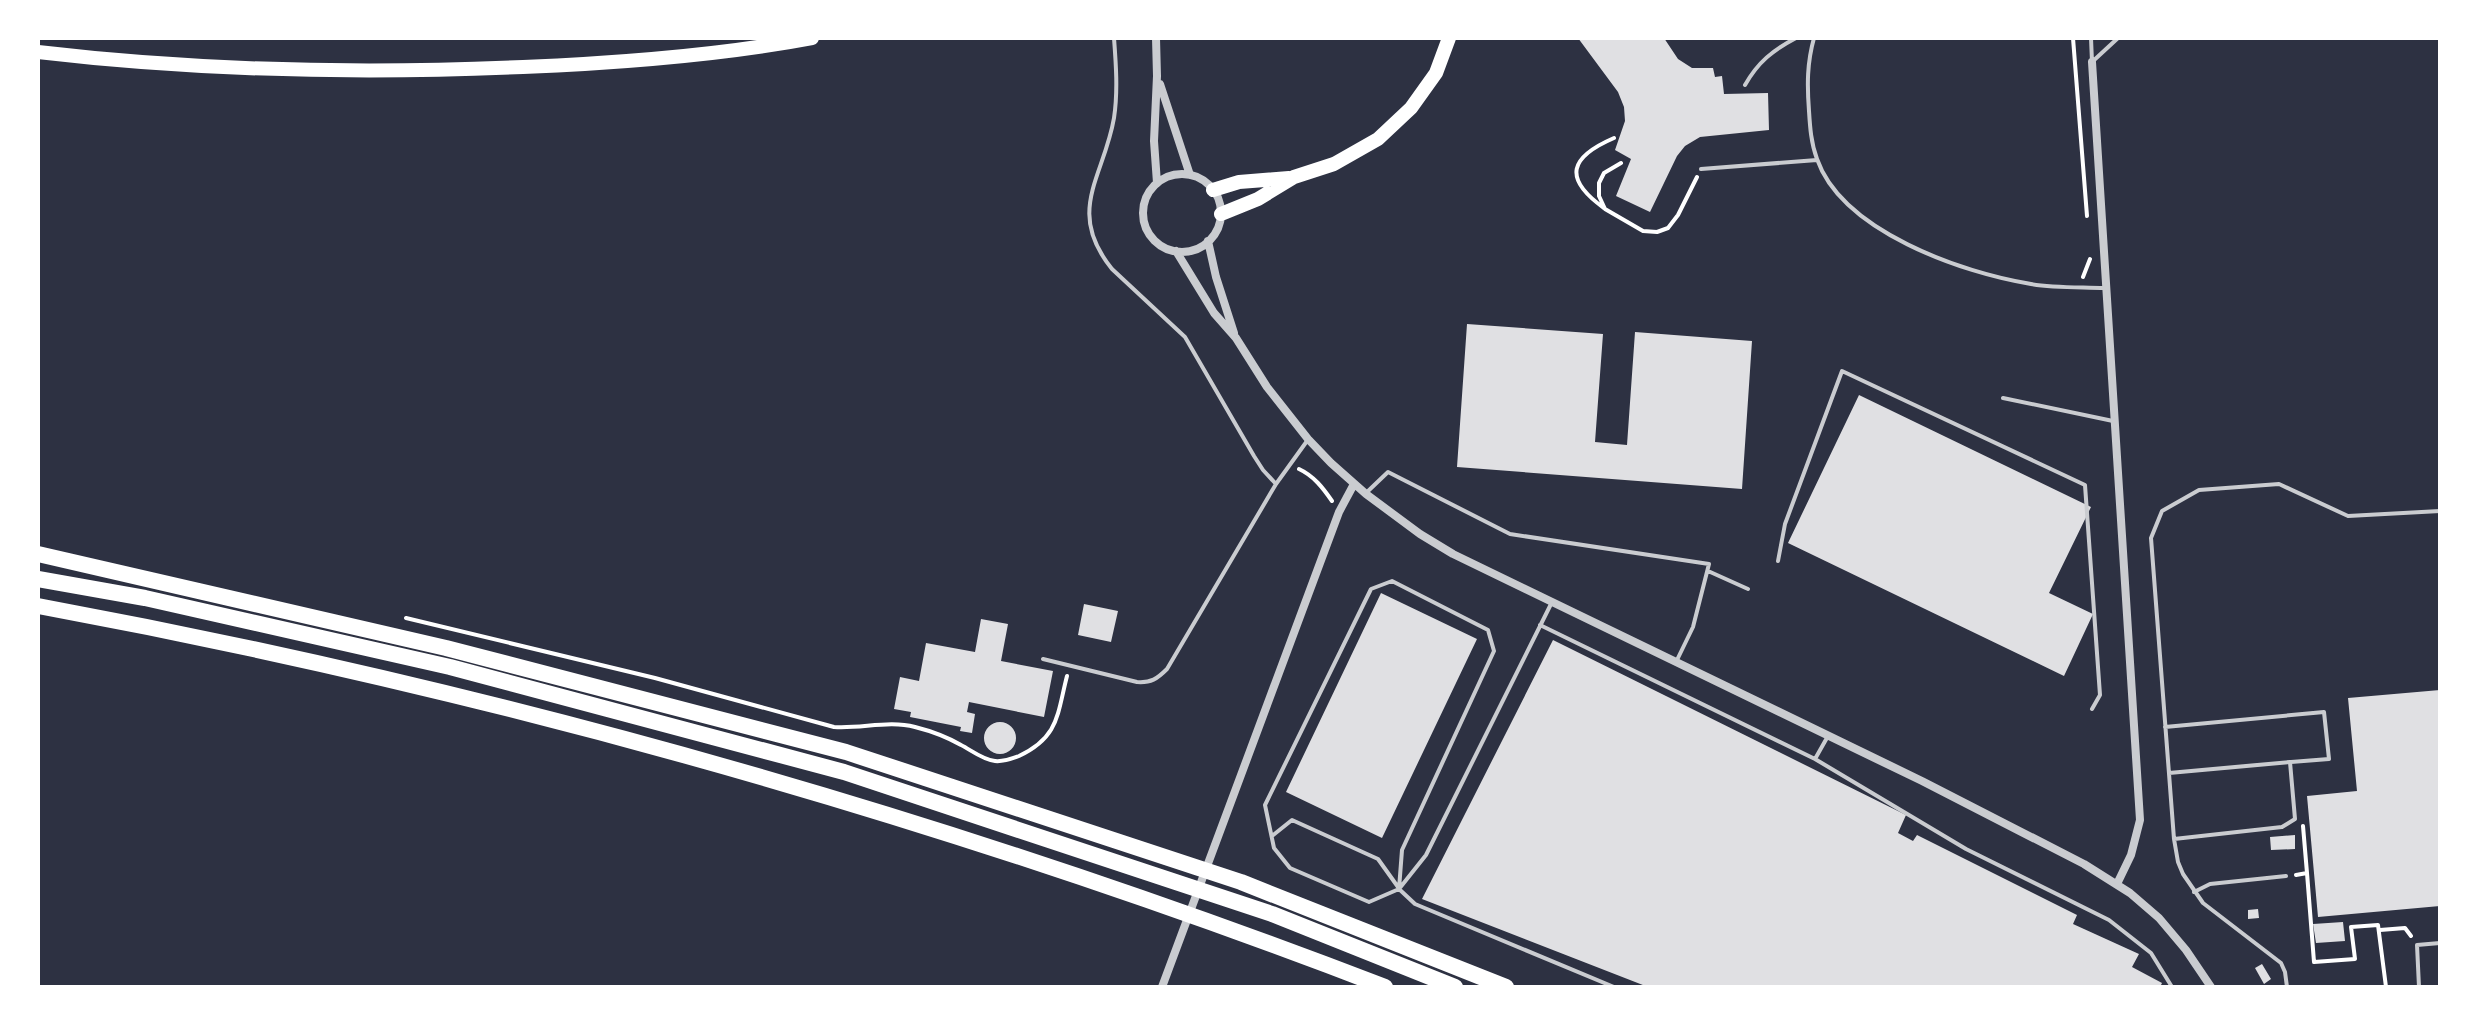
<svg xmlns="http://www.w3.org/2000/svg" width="2478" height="1025" font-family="Manrope,sans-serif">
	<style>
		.building { fill: #e0e0e3 }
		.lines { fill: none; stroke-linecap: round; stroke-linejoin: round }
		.path { stroke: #fff; stroke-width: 4 }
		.service { stroke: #caccd0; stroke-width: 4 }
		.minor { stroke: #caccd0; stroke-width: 8 }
		.trunk { stroke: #fff; stroke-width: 14 }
		.motorway { stroke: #fff; stroke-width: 16 }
	</style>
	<rect width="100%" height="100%" fill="#2d3142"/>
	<!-- building -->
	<path class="building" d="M1578,38h86l14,21 14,9h21l2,9 7,-1 2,18 44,-1 1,37 -69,7 -15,9 -8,10 -27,56 -34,-16 15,-37 -16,-9 10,-29 -1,-14 -6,-15z
		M1467,324l136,10 -8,108 32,3 8,-113 117,9 -10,148 -285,-22z
		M1859,395l232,112 -42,86 44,21 -29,62 -276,-133z
		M1381,593l96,46 -95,199 -96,-46z
		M1084,604l34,7 -7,31 -33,-7z
		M981,619l27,5 -7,37 52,10 -9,46 -75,-15 -2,10 8,2 -3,19 -12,-2 1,-4 -51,-10 1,-5 -17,-3 6,-32 19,4 7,-38 49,9z
		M1553,640l353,175 -8,18 15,8 4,-6 160,80 -4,9 66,30 -7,13 30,16 -2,4h-512l-226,-88z
		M2440,690v216l-122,11 -11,-121 50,-5 -9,-93z
		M984 738a16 16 0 1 1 32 0a16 16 0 1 1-32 0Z
		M2295,835v14l-24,1 -1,-13z
		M2258,909l1,9 -11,1v-9z
		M2343,922l2,19 -29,2 -3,-19z
		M2262,964l9,15 -7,5 -9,-16z"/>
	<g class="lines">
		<!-- path -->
		<path class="path" d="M2073,38l14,178
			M1621,163l-17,10 -5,10v13l6,13 38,22 14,1 11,-4 10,-13 19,-38
			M1604,208c-42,-30 -34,-51 10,-70
			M2083,277l7,-18
			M1299,469c15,7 24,19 33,32
			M406,618l249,60 179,49c27,2 55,-7 81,0 16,4 32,10 46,18 10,5 22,15 34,16 8,1 16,-2 24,-5 40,-19 38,-41 48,-80
			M2307,873l7,89 41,-3 -4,-32 27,-2 8,62
			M2296,875l11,-2 -4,-47
			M2380,930l25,-2 6,8"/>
		<!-- service -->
		<path class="service" d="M1114,38c2,26 4,54 0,80 -10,59 -49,93 -2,151l73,68 69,119 9,14 13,14
			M1814,38c-7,25 -7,47 -5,73 1,16 2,32 8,48 25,72 145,114 214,125 23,4 49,3 73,4
			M2091,38l1,24
			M2092,62l26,-24
			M1745,85c13,-23 28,-35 51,-47
			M1701,169l116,-9
			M2003,398l110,23
			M1366,493l22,-21 122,62 199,30 -16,63 -16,33
			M1778,561l7,-37 57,-153 243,114 15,210 -8,14
			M1708,571l40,18
			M1392,581l96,49 6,21 -92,199 -3,39 -30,13 -79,-34 -16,-20 -9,-43 106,-216z
			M1551,604l-125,251 -27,34 16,15 199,83
			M1540,625l275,134
			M1043,659l94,23c14,1 20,-3 30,-13l109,-185 31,-43
			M2165,727l159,-15 5,47 -38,3
			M1828,736l-13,23 151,90 143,71 42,33 21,34
			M2169,773l121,-11 5,57 -13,8 -108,12
			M1272,836l20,-16 86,39 20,28
			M2194,892l16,-8 76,-8
			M2287,987l-2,-15 -4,-9 -78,-60 -20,-29 -5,-12 -4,-23 -23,-301 11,-27 37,-21 80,-6 69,32 92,-5
			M2419,987l-2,-42 23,-2"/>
		<!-- minor -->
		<path class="minor" d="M1156,38l1,38 -3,65 3,42
			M2092,62l48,758 -9,35 -14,29
			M1160,84l30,91
			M1143 213a39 39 0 1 1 78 0a39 39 0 1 1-78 0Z
			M1208,241l8,36 18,56
			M1176,251l38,62 22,25 31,49 41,52 23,24 35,31 54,40 33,20 469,227 162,83 46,29 29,25 27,32 25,37
			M1162,987l177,-475 15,-28"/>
		<!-- trunk -->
		<path class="trunk" d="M38,52c161,19 322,22 485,15 96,-4 194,-11 289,-29
			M1213,190l26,-8 50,-4
			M1221,214l37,-15 36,-22 40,-13 44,-25 33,-31 25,-35 13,-35"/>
		<!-- motorway -->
		<path class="motorway" d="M38,554l408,94 400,104 395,130 265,105
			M38,579l107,19 305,69 394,105 428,142 183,73
			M38,606c460,85 910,213 1347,381"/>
	</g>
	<!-- border -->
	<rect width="2478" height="1025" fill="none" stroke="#ffffff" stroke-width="80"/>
</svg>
